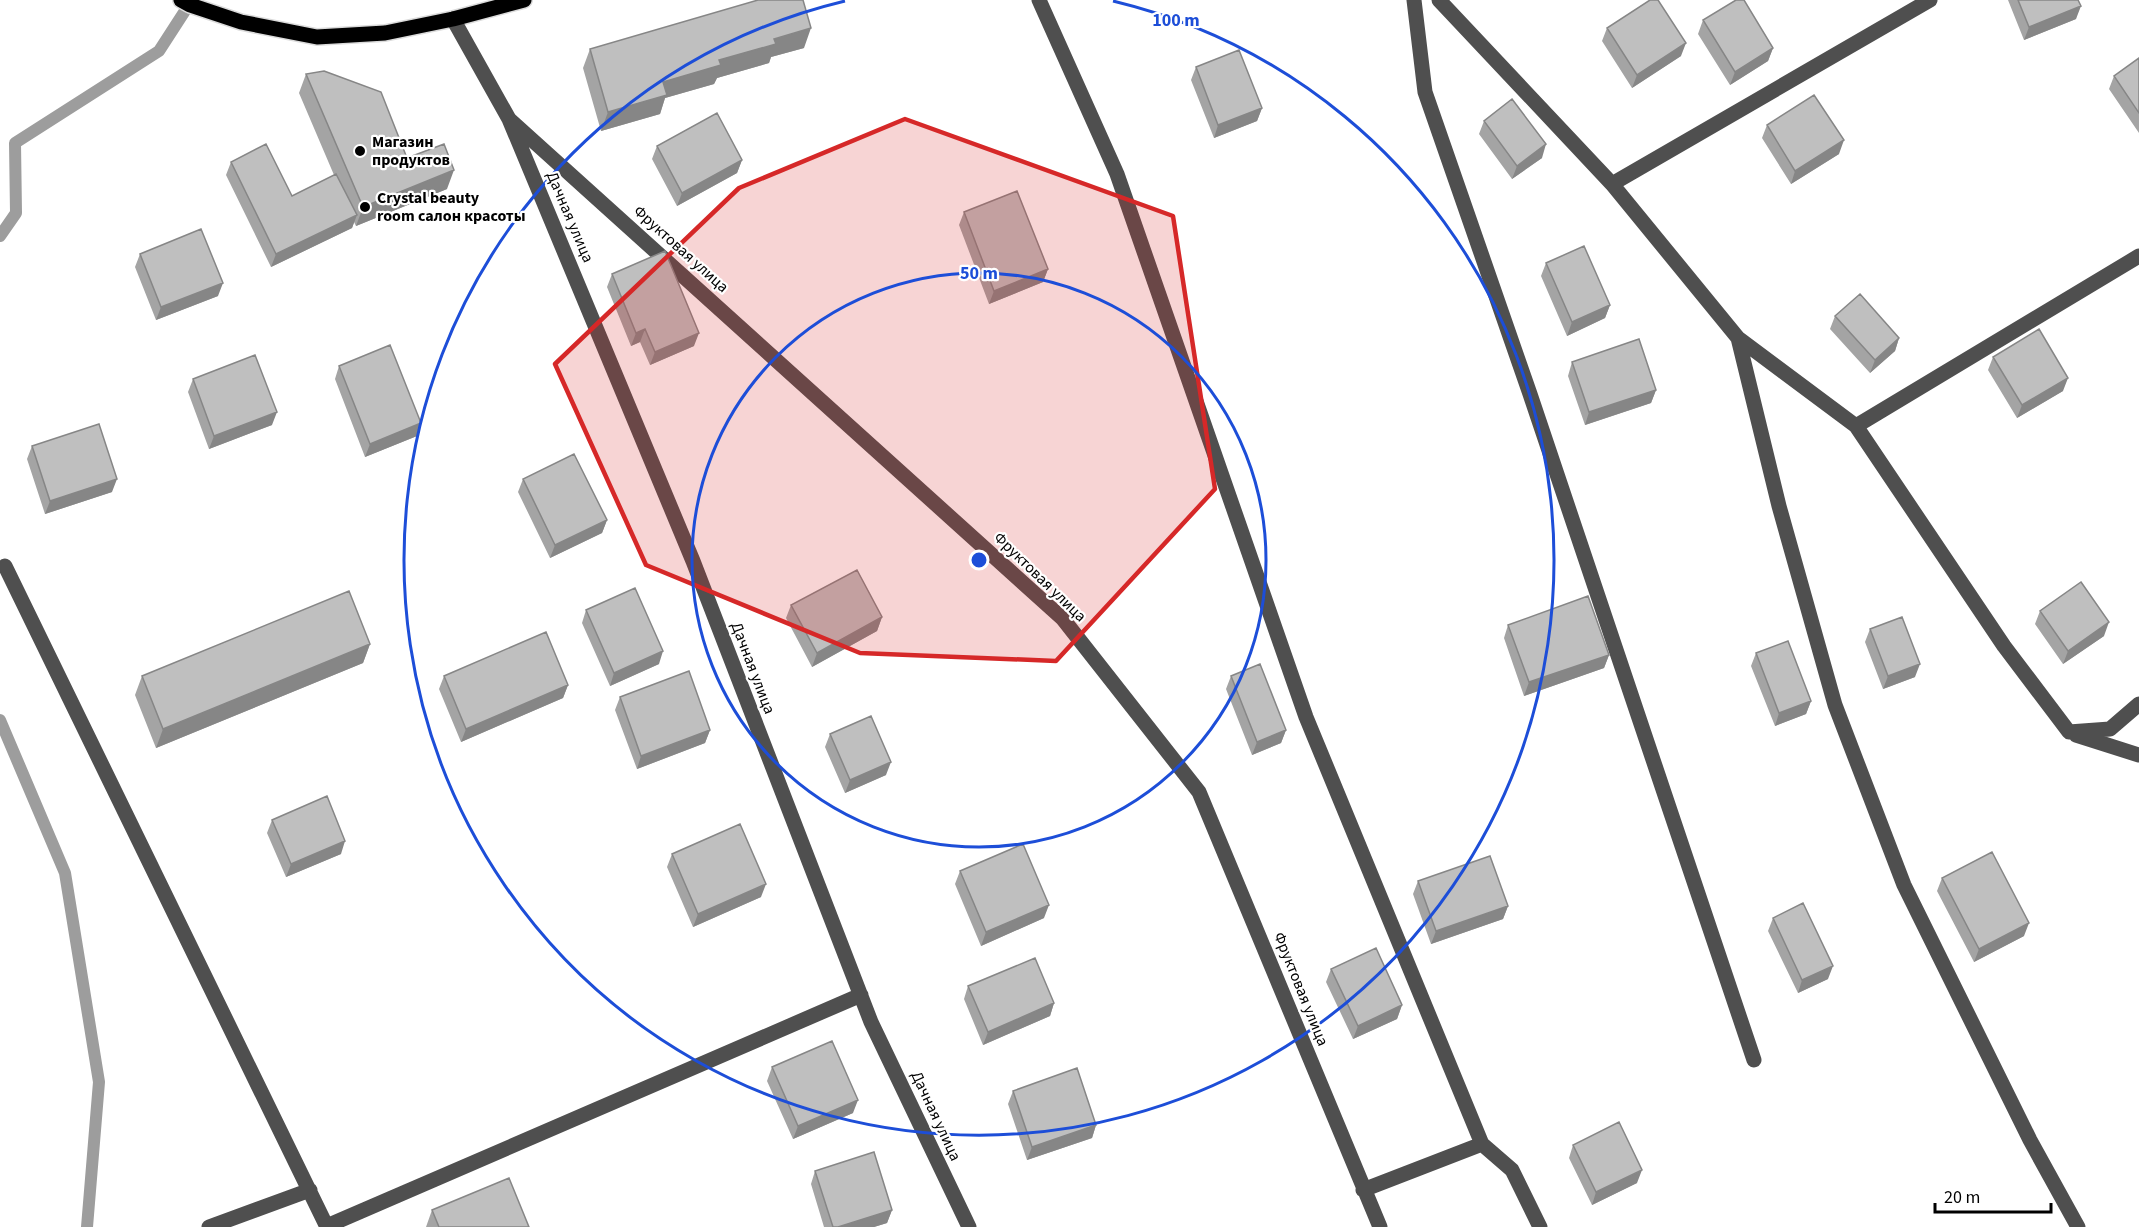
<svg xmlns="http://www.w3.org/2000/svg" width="2139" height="1227" font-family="'Source Sans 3',sans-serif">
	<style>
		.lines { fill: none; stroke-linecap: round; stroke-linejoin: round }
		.stream { stroke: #9d9d9d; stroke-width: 12 }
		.major-casing { stroke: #dbdbdb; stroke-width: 18 }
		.minor { stroke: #4f4f4f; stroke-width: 15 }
		.major { stroke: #000; stroke-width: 15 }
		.wall { fill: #a4a4a4 }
		.shaded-wall { fill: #868686 }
		.building { fill: #bfbfbf; stroke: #868686; stroke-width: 1.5 }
		.marked { fill: #d62828; fill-opacity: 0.2; stroke: #d62828; stroke-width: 4.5; stroke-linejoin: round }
		.ring { fill: none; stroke: #1d4ed8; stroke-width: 3 }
		.poi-dot { fill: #000; stroke: #fff; stroke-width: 2 }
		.labels { text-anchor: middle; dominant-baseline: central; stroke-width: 4.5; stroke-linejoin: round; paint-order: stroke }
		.poi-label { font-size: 16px; font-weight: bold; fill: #000; stroke: #fff; text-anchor: start }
		.street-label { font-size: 16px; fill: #000; stroke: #fff }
		.centre { fill: #1d4ed8; stroke: #fff; stroke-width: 3 }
		.ring-label { font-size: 18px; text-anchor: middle; font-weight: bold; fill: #1d4ed8; stroke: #fff; stroke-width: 4.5; stroke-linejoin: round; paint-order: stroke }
	</style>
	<rect width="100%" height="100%" fill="#fff"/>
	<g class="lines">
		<!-- stream -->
		<path class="stream" d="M0,236l16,-23 -1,-70 144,-92 33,-51
			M0,720l65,153 34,209 -12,145"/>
		<!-- major casing -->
		<g class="major-casing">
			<path id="major" d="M181,0l9,5 51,17 76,15 68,-4 68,-14 71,-19"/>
		</g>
		<!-- minor -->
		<path class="minor" d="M1039,0l78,174 189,543 176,427 -119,46
			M1414,0l11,92 105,302 224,666
			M1439,0l173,184 126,154 118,88 148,220 65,86 41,-3 29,-25
			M453,19l56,100 184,442 178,461 98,205
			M509,119l554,500 136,173 181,435
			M1612,184l318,-184
			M1738,338l41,168 56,199 69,180 126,255 48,87
			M1856,426l283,-170
			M5,566l322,661
			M2076,735l63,20
			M1482,1144l30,26 28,57
			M327,1226l534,-231
			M209,1227l101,-37"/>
		<!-- major -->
		<use href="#major" class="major"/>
	</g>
	<!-- wall -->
	<path class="wall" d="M2008,0h70l-2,19 -52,21z
		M1703,20l70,28 -5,13 -38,24 -32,-51z
		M1607,28l74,28 -49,32 -30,-47z
		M804,48l-33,9 -2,6 -52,15 -3,6 -49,14 -5,16 -59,17 -18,-63 7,-19z
		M2139,58v75l-30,-44 5,-13z
		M1196,67l66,41 -5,13 -43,17 -23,-58z
		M306,74l101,84 40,31 -91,37 -2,-4 -2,6 -81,39 -45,-92 5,-13 61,34 42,-21 -35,-82z
		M1484,121l58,37 -30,21 -33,-45z
		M1767,125l72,29 -48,30 -29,-46z
		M657,146l85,14 -5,13 -60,33 -25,-47z
		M964,212l84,57 -5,13 -54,22 -30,-79z
		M140,254l78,42 -62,24 -21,-53z
		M1546,263l64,42 -5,13 -38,18 -26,-60z
		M612,274l82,72 -44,19 -10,-23 -9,4 -24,-59z
		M1835,316l64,22 -4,13 -25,22 -40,-44z
		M1993,357l70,34 -46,27 -29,-48z
		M1572,362l84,28 -5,13 -66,22 -17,-49z
		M339,366l78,70 -52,21 -30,-78z
		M193,379l79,46 -63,24 -21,-57z
		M32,446l80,46 -67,22 -18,-55z
		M523,479l84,41 -5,13 -52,25 -32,-66z
		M791,605l91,12 -5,14 -65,36 -26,-49z
		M586,610l73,54 -49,22 -28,-63z
		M2040,611l64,25 -41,28 -28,-40z
		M1508,625l101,30 -5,13 -80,28 -20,-58z
		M1870,629l45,48 -32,12 -18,-47z
		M370,644l-7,19 -207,85 -21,-53 7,-19z
		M1756,653l55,48 -5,13 -31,12 -24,-60z
		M444,676l124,9 -5,13 -102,44 -22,-53z
		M1231,676l55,54 -5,13 -29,12 -26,-66z
		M620,697l90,33 -5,13 -68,26 -22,-59z
		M830,734l56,41 -41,18 -20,-46z
		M272,820l69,34 -55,23 -19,-44z
		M672,854l89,43 -68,30 -26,-60z
		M960,871l84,47 -63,28 -26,-62z
		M1942,878l82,58 -50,26 -37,-71z
		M1418,881l90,25 -5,13 -72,25 -18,-50z
		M1773,918l55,61 -30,14 -30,-62z
		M1331,969l71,36 -5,14 -44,20 -27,-57z
		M968,986l86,17 -4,13 -67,29 -19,-46z
		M772,1067l81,46 -60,26 -26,-58z
		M1013,1091l83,34 -4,13 -65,22 -19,-56z
		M1573,1145l64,38 -45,22 -23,-47z
		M815,1171l77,39 -5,13 -13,4h-50l-13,-43z
		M432,1210l97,17h-103z"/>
	<!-- shaded-wall -->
	<path class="shaded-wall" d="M2081,6l-5,13 -52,21 5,-13z
		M811,28l-7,20 -33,9 -2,6 -52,15 -3,6 -49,14 -5,16 -59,17 7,-19 55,-30 111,-43z
		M1686,43l-5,13 -49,32 5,-13z
		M1773,48l-5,13 -38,24 5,-13z
		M1262,108l-5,13 -43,17 4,-13z
		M1844,140l-5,14 -48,30 4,-13z
		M1546,144l-4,14 -30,21 5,-13z
		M742,160l-5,13 -60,33 5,-13z
		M454,170l-7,19 -91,37 7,-19z
		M357,215l-5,13 -81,39 5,-13z
		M1048,269l-5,13 -54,22 5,-13z
		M223,283l-5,13 -62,24 5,-13z
		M1610,305l-5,13 -38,18 5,-14z
		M645,329l-5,13 -9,4 5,-13z
		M699,333l-5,13 -44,19 5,-13z
		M1899,338l-4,13 -25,22 5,-13z
		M2068,378l-5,13 -46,27 5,-13z
		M1656,390l-5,13 -66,22 4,-13z
		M277,412l-5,13 -63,24 5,-13z
		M421,423l-4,13 -52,21 5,-13z
		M117,479l-5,13 -67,22 5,-13z
		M607,520l-5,13 -52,25 5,-13z
		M882,617l-5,14 -65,36 5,-14z
		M2109,622l-5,14 -41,28 5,-13z
		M370,644l-7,19 -207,85 7,-19z
		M663,651l-4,13 -49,22 4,-13z
		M1609,655l-5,13 -80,28 5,-14z
		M1920,664l-5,13 -32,12 5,-13z
		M568,685l-5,13 -102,44 5,-13z
		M1811,701l-5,13 -31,12 4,-13z
		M710,730l-5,13 -68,26 4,-13z
		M1286,730l-5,13 -29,12 5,-13z
		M891,762l-5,13 -41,18 5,-13z
		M345,841l-4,13 -55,23 5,-13z
		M766,884l-5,13 -68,30 5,-13z
		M1049,905l-5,13 -63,28 5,-14z
		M1508,906l-5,13 -72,25 5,-13z
		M2029,923l-5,13 -50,26 5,-13z
		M1833,966l-5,13 -30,14 4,-13z
		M1054,1003l-4,13 -67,29 5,-13z
		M1402,1005l-5,14 -44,20 5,-13z
		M858,1100l-5,13 -60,26 5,-13z
		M1096,1125l-4,13 -65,22 5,-13z
		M1642,1170l-5,13 -45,22 4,-13z
		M892,1210l-5,13 -13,4h-36z"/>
	<!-- building -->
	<path class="building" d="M758,0h45l8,28 -37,11 2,5 -57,16 2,5 -58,17 4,13 -59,17 -18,-63z
		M1650,0h8l28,43 -49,32 -30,-47z
		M1736,0h8l29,48 -38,24 -32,-52z
		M2018,0h60l3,6 -52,21z
		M1239,50l23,58 -44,17 -22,-58z
		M2139,58v55l-25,-37z
		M324,71l57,21 26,66 37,-14 10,26 -91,37 -57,-133z
		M1814,95l30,45 -49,31 -28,-46z
		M1512,99l34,45 -29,22 -33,-45z
		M717,113l25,47 -60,33 -25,-47z
		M266,144l26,52 44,-22 21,41 -81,39 -45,-92z
		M1017,191l31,78 -54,22 -30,-79z
		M201,229l22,54 -62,24 -21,-53z
		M1584,246l26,59 -38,17 -26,-59z
		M665,251l34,82 -44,19 -10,-23 -9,4 -24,-59z
		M1860,294l39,44 -24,22 -40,-44z
		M2039,329l29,49 -46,27 -29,-48z
		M1639,339l17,51 -67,22 -17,-50z
		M390,345l31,78 -51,21 -31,-78z
		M255,355l22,57 -63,24 -21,-57z
		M99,424l18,55 -67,22 -18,-55z
		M574,454l33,66 -52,25 -32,-66z
		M857,570l25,47 -65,36 -26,-48z
		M2081,582l28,40 -41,29 -28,-40z
		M635,588l28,63 -49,22 -28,-63z
		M349,591l21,53 -207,85 -21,-53z
		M1588,596l21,59 -80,27 -21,-57z
		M1902,617l18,47 -32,12 -18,-47z
		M546,632l22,53 -102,44 -22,-53z
		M1788,641l23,60 -32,12 -23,-60z
		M1260,664l26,66 -29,12 -26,-66z
		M689,671l21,59 -69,26 -21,-59z
		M871,716l20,46 -41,18 -20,-46z
		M327,796l18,45 -54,23 -19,-44z
		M740,824l26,60 -68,30 -26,-60z
		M1023,844l26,61 -63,27 -26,-61z
		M1992,852l37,71 -50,26 -37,-71z
		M1490,856l18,50 -72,25 -18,-50z
		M1803,903l30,63 -31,14 -29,-62z
		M1376,948l26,57 -44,21 -27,-57z
		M1035,958l19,45 -66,29 -20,-46z
		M832,1041l26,59 -60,26 -26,-59z
		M1077,1068l19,57 -64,22 -19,-56z
		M1619,1122l23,48 -46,22 -23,-47z
		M874,1152l18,58 -54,17h-5l-18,-56z
		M509,1178l20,49h-90l-7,-17z"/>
	<!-- marked area -->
	<path class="marked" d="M905,119l268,97 42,273 -159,172 -196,-8 -214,-88 -91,-201 184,-176z"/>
	<!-- distance rings -->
	<g class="ring">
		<circle cx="979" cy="560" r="287"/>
		<path d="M1113 1A575 575 0 1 1 845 1"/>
	</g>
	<!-- markers -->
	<g class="poi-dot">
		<circle cx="360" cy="151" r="6"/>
		<circle cx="365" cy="207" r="6"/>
	</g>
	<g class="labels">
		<!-- poi labels -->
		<g class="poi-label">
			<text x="372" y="142">Магазин<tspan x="372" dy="18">продуктов</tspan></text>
			<text x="377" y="198">Crystal beauty<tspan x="377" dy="18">room салон красоты</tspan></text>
		</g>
		<!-- street labels -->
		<g class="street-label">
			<text transform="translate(570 217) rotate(67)">Дачная улица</text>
			<text transform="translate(681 249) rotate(42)">Фруктовая улица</text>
			<text transform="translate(1040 577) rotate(44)">Фруктовая улица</text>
			<text transform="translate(753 668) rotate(69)">Дачная улица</text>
			<text transform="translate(1301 989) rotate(68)">Фруктовая улица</text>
			<text transform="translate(936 1116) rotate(65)">Дачная улица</text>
		</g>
	</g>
	<circle cx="979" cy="560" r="9" class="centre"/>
	<g class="ring-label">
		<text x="1176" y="26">100 m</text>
		<text x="979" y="279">50 m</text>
	</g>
	<!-- scale -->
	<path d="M1935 1203v9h116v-9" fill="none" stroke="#000000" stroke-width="3"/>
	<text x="1944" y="1203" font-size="18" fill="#000000" stroke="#ffffff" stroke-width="4.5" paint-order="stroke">20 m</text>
</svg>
